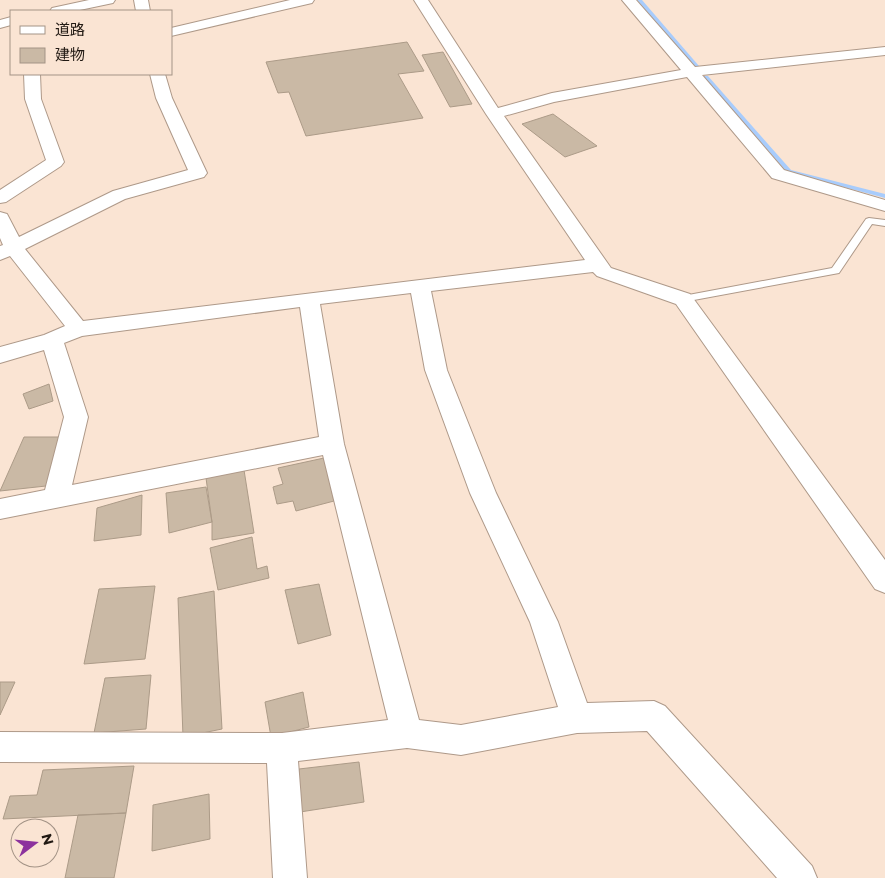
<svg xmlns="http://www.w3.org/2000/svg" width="885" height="878" font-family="Montserrat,'Noto Sans JP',sans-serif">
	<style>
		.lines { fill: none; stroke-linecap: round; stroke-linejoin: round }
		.stream { fill: #a8ccfc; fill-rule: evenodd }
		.building { fill: #cab9a5; stroke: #ac9b88 }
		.service-casing { stroke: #ae9989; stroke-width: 2 }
		.minor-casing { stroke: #ae9989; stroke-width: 2 }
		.service { fill: #fff; fill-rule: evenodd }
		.minor { fill: #fff; fill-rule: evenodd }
	</style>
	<rect width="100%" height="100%" fill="#fae4d3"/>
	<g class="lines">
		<!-- stream -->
		<path class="stream" d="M637,0h5l57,66v2h-4z
			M704,76h4l83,94 94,24v4l-98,-26 -83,-94z"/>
	</g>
	<!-- building -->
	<path class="building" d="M407,42l17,29 -26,3 25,44 -117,18 -17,-44 -11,1 -12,-31z
		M443,52l29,52 -22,3 -28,-52z
		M553,114l44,32 -32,11 -43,-33z
		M49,384l4,17 -24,8 -6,-15z
		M24,437h39l-17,49 -46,5z
		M324,458l10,43 -38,10 -3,-10 -16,3 -4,-17 10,-3 -5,-16z
		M244,470l10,63 -42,7v-18l-6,-44z
		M206,487l6,35 -43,11 -3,-40z
		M142,495l-1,40 -47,6 3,-33z
		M252,537l5,32 10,-3 2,12 -51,12 -8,-42z
		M319,584l12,51 -33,9 -13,-54z
		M155,586l-10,73 -61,5 15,-75z
		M214,591l8,138 -39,8 -5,-139z
		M151,675l-5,54 -52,4 11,-55z
		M0,682h15l-15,33z
		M303,692l6,35 -38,10 -6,-35z
		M359,762l5,40 -64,10 -1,-43z
		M134,766l-8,47 -123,6 7,-23 27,-1 6,-25z
		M209,794l1,45 -58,12 1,-46z
		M126,813l-12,65h-49l13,-63z"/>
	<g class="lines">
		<!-- service casing -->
		<g class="service-casing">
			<path id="service" d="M869,218l16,2v6l-13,-2 -33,49 -156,29 -5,-3 5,-3 149,-28 34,-49z"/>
		</g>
		<!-- minor casing -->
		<g class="minor-casing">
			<path id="minor" d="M89,0h26l-2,3 -38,8h-25l2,-3z
				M134,0h14l2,11h-14z
				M290,0h24l-2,3 -141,33v-8z
				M414,0h14l70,108 54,-15 129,-23 -59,-70h14l59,67 190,-20v8l-183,20 82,95 101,30v11l-113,-33 -85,-101 -133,25 -50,14 107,152 79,26 195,266v33l-10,-4 -199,-285 -79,-28 -4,-4 -162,19 16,79 49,123 62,129 29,81 67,-2 11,5 147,160 5,12h-40l-130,-147 -70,2 -116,22 -54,-7 -109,13 9,117h-34l-6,-115 -267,-1v-30l282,1 106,-13 -65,-265 -323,64v-20l45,-9 19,-73 -20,-67 -44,13v-16l44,-12 21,-9 -55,-70 -10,4v-14l3,-1 -3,-7v-26l7,2 12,23 94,-46 75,-21 -32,-72 -6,-24h15l7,24 35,75 -3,4 -79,22 -100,50 58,72 502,-61 -99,-146zM411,293l14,77 45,123 60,129 28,85 -97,18 -42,-5 -75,-276 -24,-140zM300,307l19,130 -247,48 16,-68 -24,-74 18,-7z
				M11,17v8l-11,3v-8z
				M24,74h16l1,25 23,63 -3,4 -55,36 -6,1v-13l46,-30 -21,-61z"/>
		</g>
		<!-- service -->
		<use href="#service" class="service"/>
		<!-- minor -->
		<use href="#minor" class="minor"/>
	</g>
	<!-- legend -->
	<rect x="10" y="10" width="162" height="65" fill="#fae4d3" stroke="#a39386"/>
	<rect x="20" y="26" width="25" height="8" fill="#ffffff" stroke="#a39386"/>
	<text x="55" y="35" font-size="15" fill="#211913">道路</text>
	<rect x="20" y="48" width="25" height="15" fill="#cab9a5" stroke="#a39386"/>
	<text x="55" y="60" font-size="15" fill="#211913">建物</text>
	<!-- north arrow -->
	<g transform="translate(35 843) rotate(74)"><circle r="24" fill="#fae4d3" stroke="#a39386"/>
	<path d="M0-4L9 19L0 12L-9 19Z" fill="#8c329d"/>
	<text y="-8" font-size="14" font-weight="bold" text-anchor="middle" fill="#211913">N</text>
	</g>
</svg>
